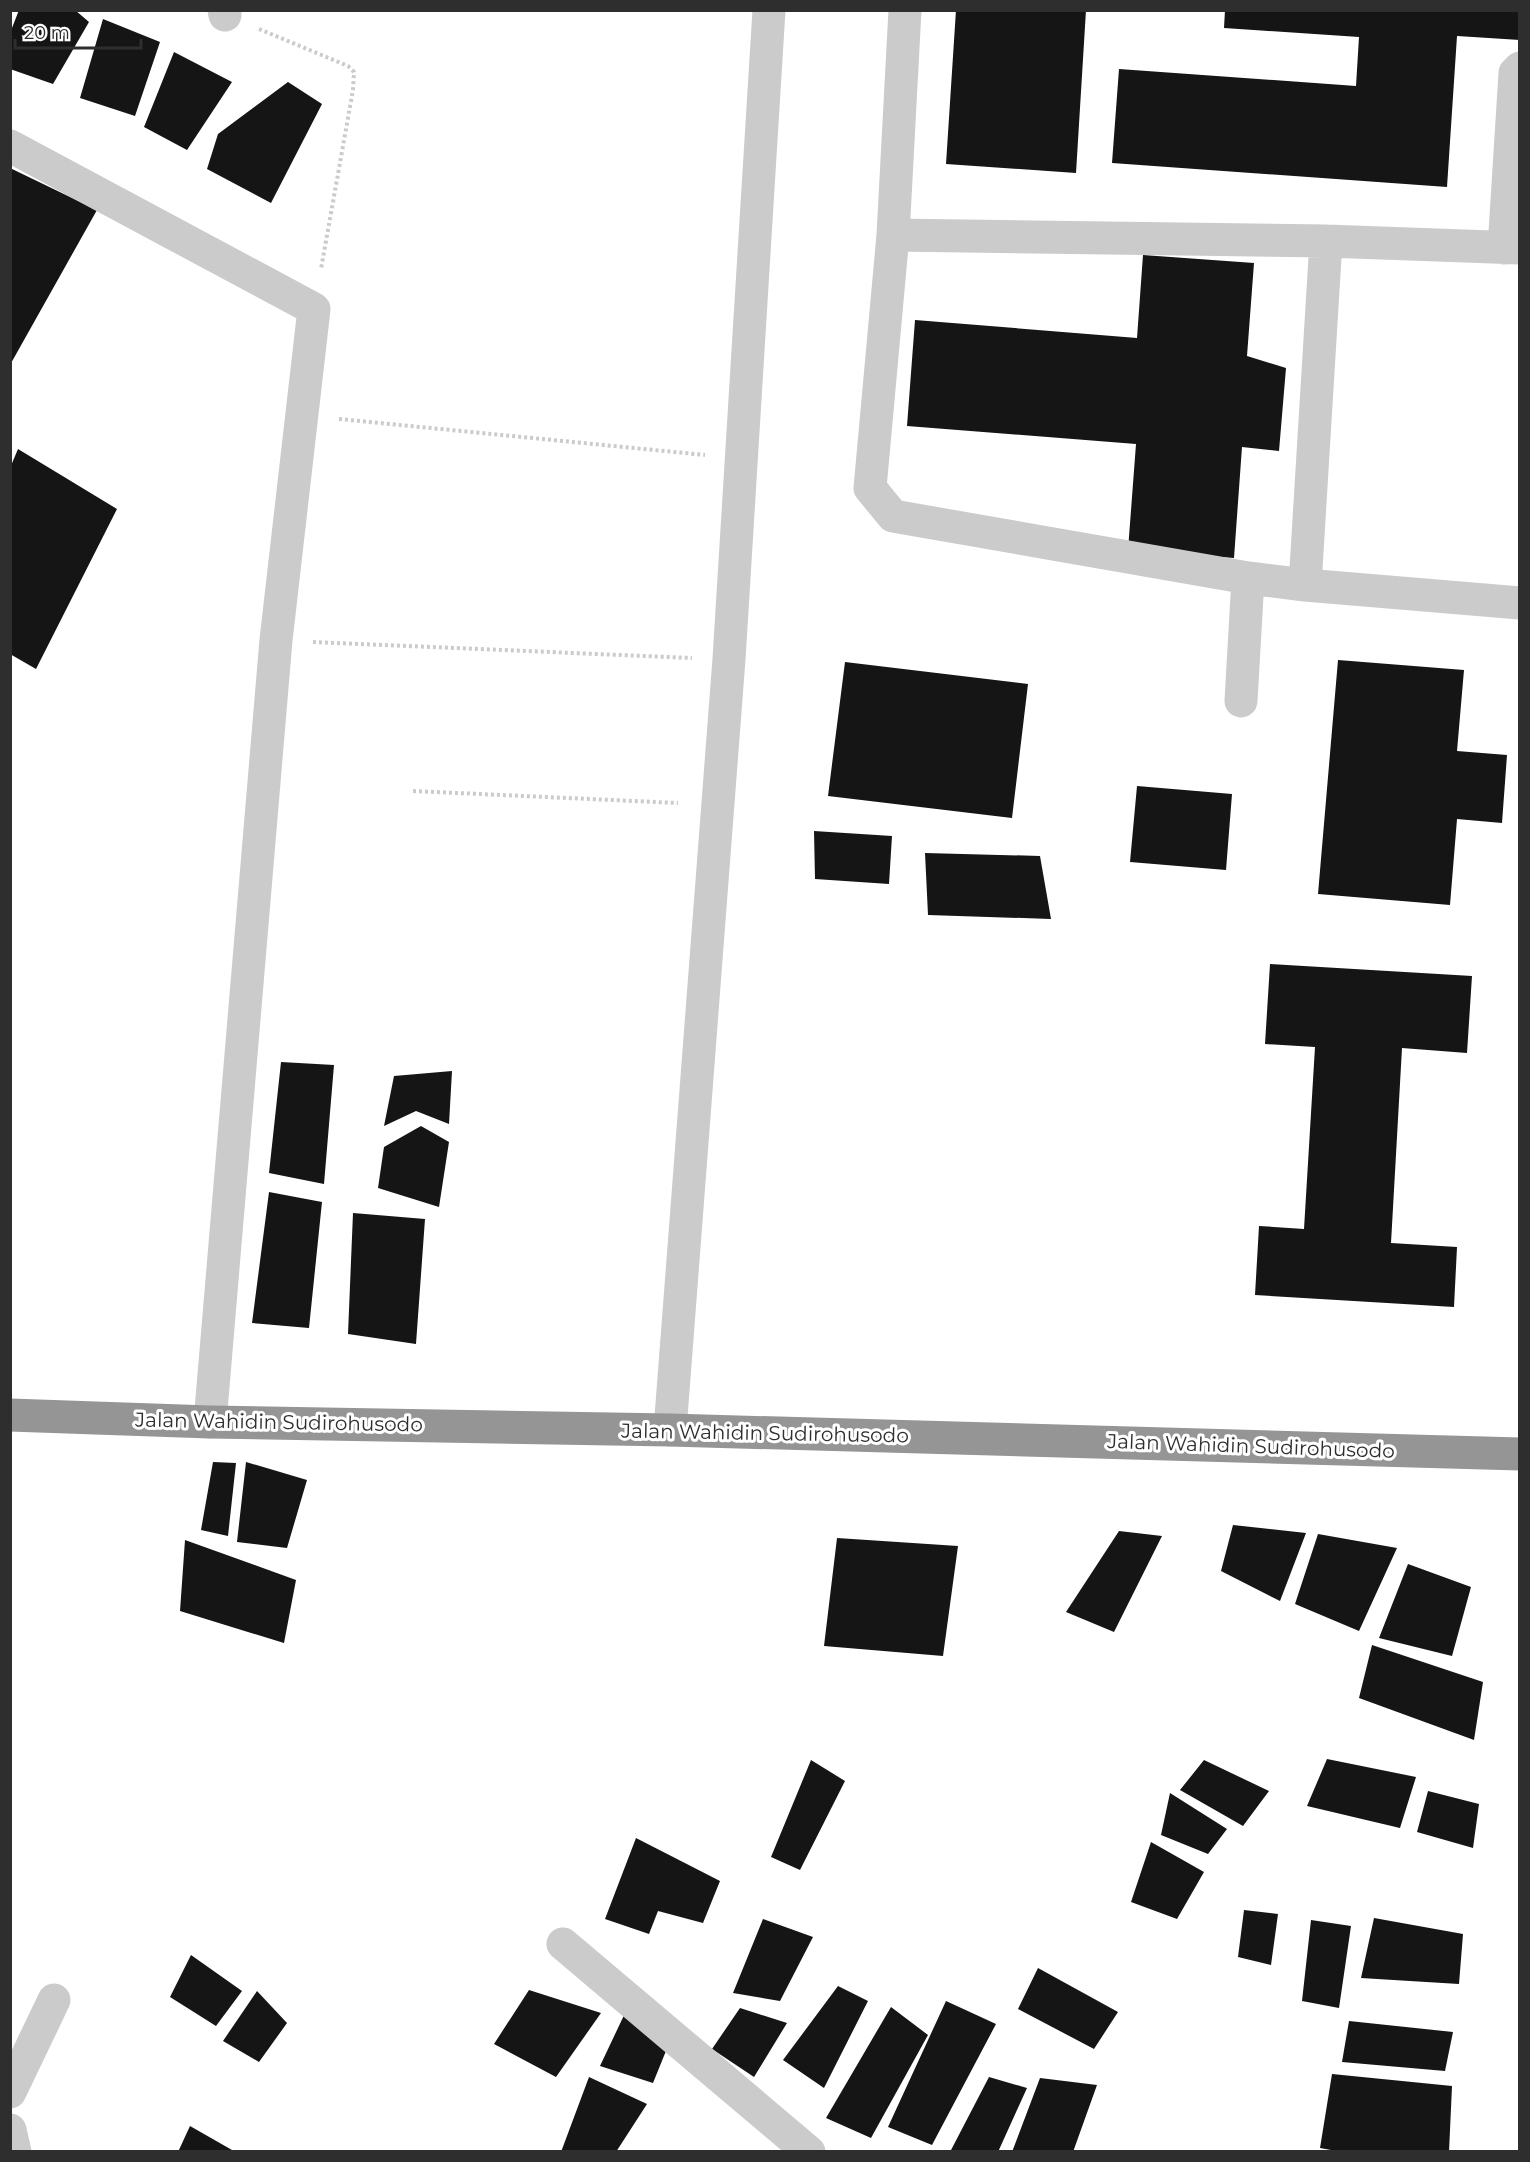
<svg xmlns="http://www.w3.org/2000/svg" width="1530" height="2162" font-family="Montserrat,sans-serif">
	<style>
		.building { fill: #151515 }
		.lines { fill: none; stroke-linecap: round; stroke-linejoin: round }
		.path { stroke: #cbcbcb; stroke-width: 4; stroke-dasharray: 3 3; stroke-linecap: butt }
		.minor { stroke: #cbcbcb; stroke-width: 33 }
		.highway { stroke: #959595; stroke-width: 33 }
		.labels { text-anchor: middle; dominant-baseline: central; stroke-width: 6; stroke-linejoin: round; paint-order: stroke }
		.street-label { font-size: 20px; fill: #2e2e2e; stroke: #fff }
	</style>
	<rect width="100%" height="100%" fill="#fff"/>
	<!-- building -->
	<path class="building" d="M19,10h56l14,12 -36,62 -43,-15v-36z
		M956,10h130l-10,163 -130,-9z
		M1225,10h295v30l-63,-4 -10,151 -335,-24 7,-94 237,17 3,-49 -135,-9z
		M103,19l57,23 -25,74 -55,-18z
		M174,52l58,30 -45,68 -43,-23z
		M288,82l34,22 -51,99 -64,-34 11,-35z
		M10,168l87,42 -87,155z
		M1143,255l111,8 -7,93 39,12 -7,83 -37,-4 -8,111 -106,-8 8,-106 -229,-18 8,-106 222,18z
		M18,449l99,60 -81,160 -26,-15v-186z
		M1338,660l126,10 -7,81 50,4 -5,68 -45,-4 -7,86 -132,-11z
		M845,662l183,22 -16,134 -184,-22z
		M1137,786l95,8 -6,76 -96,-8z
		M814,831l78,5 -3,48 -74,-5z
		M925,853l115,3 11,63 -123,-4z
		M1270,964l202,12 -5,77 -65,-5 -11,195 66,4 -3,60 -199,-12 4,-69 45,3 11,-182 -50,-3z
		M281,1062l53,3 -10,119 -55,-11z
		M452,1071l-3,53 -33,-13 -32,15 10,-50z
		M421,1126l28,16 -10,65 -61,-19 6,-41z
		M269,1192l53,10 -13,126 -57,-5z
		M353,1213l72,6 -9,125 -68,-10z
		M213,1462l23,1 -8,73 -27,-6z
		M246,1462l61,18 -20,68 -50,-6z
		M1233,1525l73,8 -26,68 -59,-30z
		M1119,1531l43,5 -48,96 -48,-20z
		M1318,1534l79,14 -38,83 -64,-27z
		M837,1538l121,8 -15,110 -119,-10z
		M185,1540l111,40 -12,63 -104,-32z
		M1408,1564l63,23 -19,69 -73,-18z
		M1372,1645l111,37 -9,58 -115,-42z
		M1327,1759l89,18 -16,51 -93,-22z
		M811,1760l34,21 -45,89 -29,-13z
		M1204,1760l65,31 -26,35 -63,-36z
		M1428,1791l51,13 -6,44 -56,-16z
		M1170,1793l57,36 -19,25 -47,-19z
		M636,1838l84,43 -17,42 -45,-12 -9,23 -44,-15z
		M1151,1842l53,30 -27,47 -46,-17z
		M1244,1910l34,4 -7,51 -33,-8z
		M1374,1918l89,16 -4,50 -98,-6z
		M763,1919l50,18 -33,64 -47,-8z
		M1311,1920l40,6 -12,82 -37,-7z
		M191,1955l51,36 -26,35 -46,-29z
		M1038,1968l80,44 -24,37 -76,-40z
		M838,1986l30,15 -44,87 -41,-28z
		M529,1990l72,23 -45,64 -62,-33z
		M257,1991l30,32 -28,39 -36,-21z
		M946,2001l50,23 -64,121 -44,-18z
		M891,2007l37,28 -57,103 -45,-20z
		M740,2008l47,15 -33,54 -42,-28z
		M626,2011l42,35 -15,37 -53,-17z
		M1349,2021l104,11 -8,39 -103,-9z
		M1332,2074l120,12 -3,66h-107l-22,-4z
		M589,2077l58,27 -31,48h-55z
		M989,2077l38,11 -29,64h-48z
		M1040,2078l57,7 -24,67h-61z
		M190,2126l42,24 -54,2z"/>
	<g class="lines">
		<!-- path -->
		<path class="path" d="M259,29l89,37 6,6 -1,18 -32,179
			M339,419l366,36
			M313,642l379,16
			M413,791l265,12"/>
		<!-- minor -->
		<path class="minor" d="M224,10l1,5
			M905,10l-12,225 -23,253 23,28 355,62 57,7 215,18
			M10,146l304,163 -38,331 -66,782
			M893,235l433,6 194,7
			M1504,248l11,-175 5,-5
			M1305,585l21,-344
			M1241,701l7,-123
			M670,1430l59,-771 40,-649
			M563,1944l246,208
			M10,2092l44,-92
			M10,2130l5,22"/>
		<!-- highway -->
		<path class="highway" d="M10,1415l200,7 460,8 850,24"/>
	</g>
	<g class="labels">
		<!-- street labels -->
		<g class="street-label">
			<text transform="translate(279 1422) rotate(1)">Jalan Wahidin Sudirohusodo</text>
			<text transform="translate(765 1433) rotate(1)">Jalan Wahidin Sudirohusodo</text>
			<text transform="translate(1251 1446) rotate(2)">Jalan Wahidin Sudirohusodo</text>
		</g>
	</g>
	<!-- border -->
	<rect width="1530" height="2162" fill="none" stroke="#2e2e2e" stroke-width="24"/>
	<!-- scale -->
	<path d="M15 39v9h126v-9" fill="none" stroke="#2e2e2e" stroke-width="3"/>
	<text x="24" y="39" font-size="18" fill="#2e2e2e" stroke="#ffffff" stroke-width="4.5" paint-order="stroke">20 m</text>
</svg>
